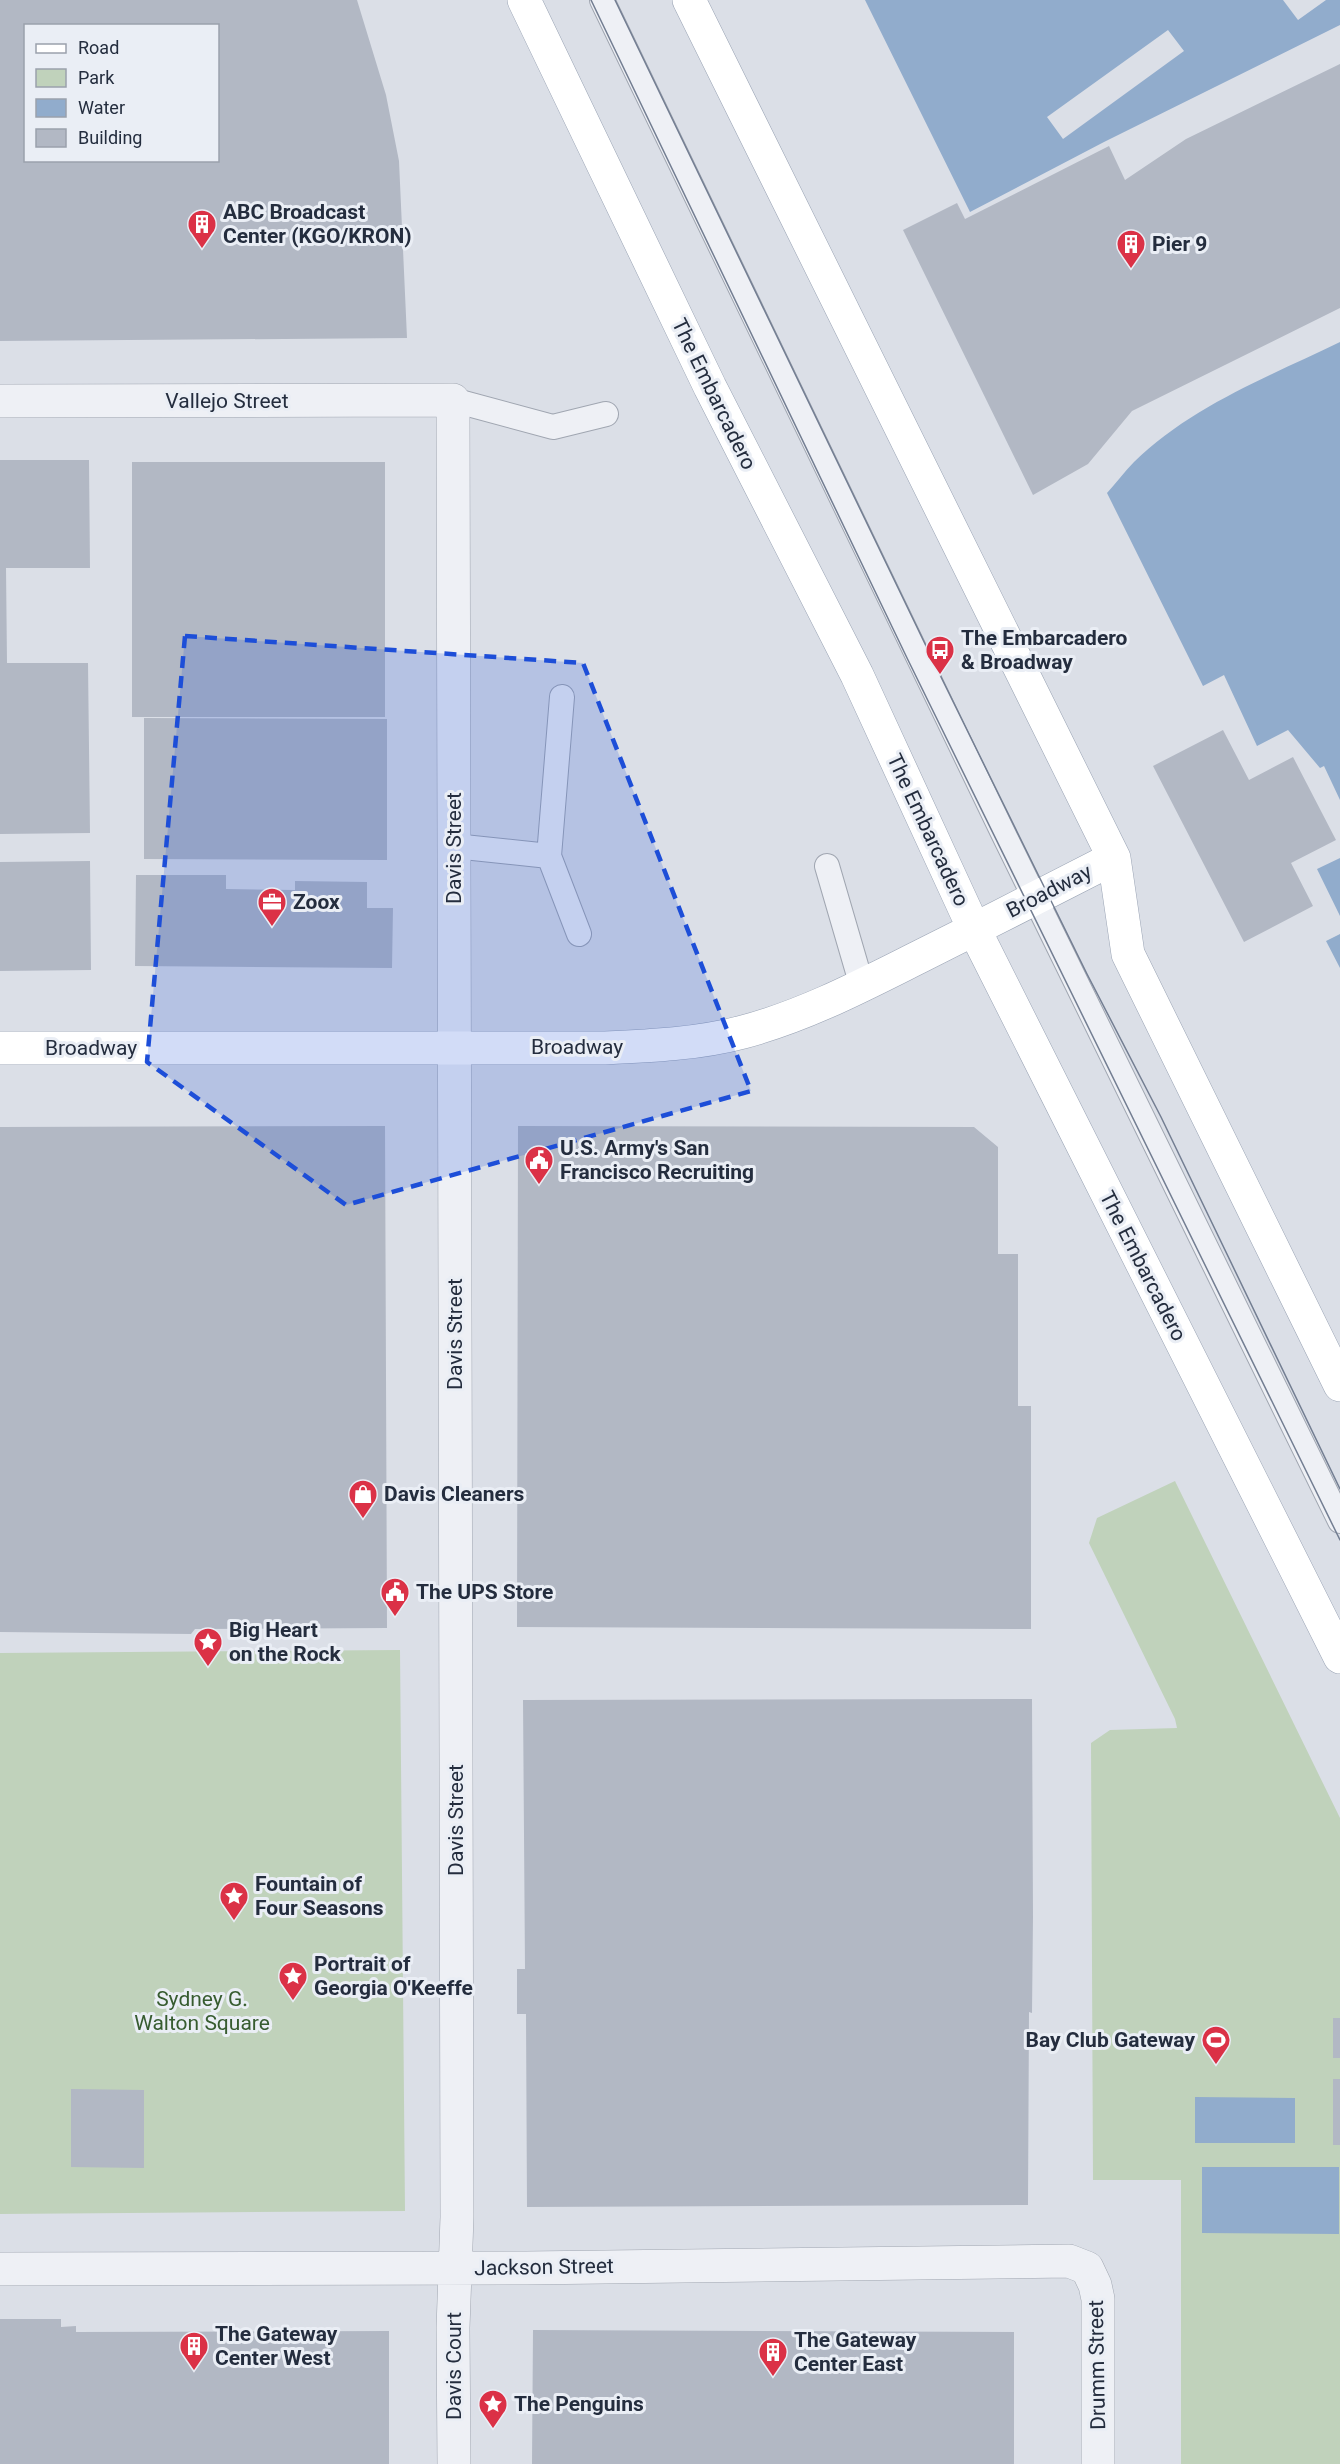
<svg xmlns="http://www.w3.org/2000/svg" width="1340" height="2464" font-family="Roboto,sans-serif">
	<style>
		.green { fill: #c0d2bb }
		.water { fill: #91accc }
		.pier { fill: #dbdfe7 }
		.building { fill: #b2b8c4; fill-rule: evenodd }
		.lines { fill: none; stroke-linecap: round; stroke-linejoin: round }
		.lane-casing { stroke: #a0a6b1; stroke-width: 26 }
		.street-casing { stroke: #a0a6b1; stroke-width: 34 }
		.primary-casing { stroke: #99a3b4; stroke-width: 34 }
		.lane { stroke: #eef0f5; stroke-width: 24 }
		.street { stroke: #eef0f5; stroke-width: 33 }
		.primary { stroke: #fff; stroke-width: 33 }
		.tram { stroke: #737e92; stroke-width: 1.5 }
		.marked { fill: #1d4ed8; fill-opacity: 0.2; stroke: #1d4ed8; stroke-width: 4.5; stroke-dasharray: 12 8; stroke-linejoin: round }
		.labels { text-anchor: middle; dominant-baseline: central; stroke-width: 6; stroke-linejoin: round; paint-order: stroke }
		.poi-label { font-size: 21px; font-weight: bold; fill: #242d3e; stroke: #eaeef5; text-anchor: start }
		.street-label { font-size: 21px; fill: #242d3e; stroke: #eaeef5 }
		.park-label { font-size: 21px; fill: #375c30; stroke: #eaeef5 }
	</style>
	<rect width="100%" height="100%" fill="#dbdfe7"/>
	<!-- green -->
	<path class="green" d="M1175,1481l165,337v646h-159v-284h-88l-2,-437 19,-13 67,-2 -2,-9 -86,-176 8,-25z
		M400,1650l5,561 -405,3v-561z"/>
	<!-- water -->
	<path class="water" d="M865,0h475v25l-236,117 -134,70z
		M1340,342v458l-16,-34 -4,2 -32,-38 -31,16 -33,-71 -21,11 -96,-193c9,-10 18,-22 27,-31 57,-56 136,-86 206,-120z
		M1340,858v58l-23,-47z
		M1340,934v34l-14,-27z
		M1195,2097l100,1v45h-100z
		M1202,2167h137v67l-137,-1z"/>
	<!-- pier -->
	<path class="pier" d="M1283,0h43l-28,20z
		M1168,30l16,21 -121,88 -16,-22z"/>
	<!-- building -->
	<path class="building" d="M0,0h357l29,95 13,66 8,177 -407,3zM26,26h192v134h-192z
		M1340,64v244l-208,103 -44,53 -55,31 -130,-265 54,-27 8,16 144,-73 16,34 61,-41z
		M0,460h89l1,108h-84l1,95h81l2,170 -90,1z
		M132,462h253v255h-253z
		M144,718l243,1v141l-243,-1z
		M1223,730l26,50 44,-23 43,83 -45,23 22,43 -69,36 -91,-176z
		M90,861l1,109 -91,1v-109z
		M136,875h90v14l69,1v-9l72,1v26h26l-1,60 -257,-2z
		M385,1126l2,502 -192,1 -4,5 -191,-2v-505z
		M518,1126l456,1 24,20v107h20v152h13v223l-514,-2z
		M1032,1699l1,217 -1,97 -3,-1 -1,193 -501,2 -1,-193h-9v-45h8l-2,-269z
		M1333,2018h7v40h-7z
		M1333,2079h7v66h-7z
		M71,2089l73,1v78l-73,-1z
		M0,2319h61v8l15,-1v6l313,-1v133h-389z
		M533,2330l481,2v132h-482z"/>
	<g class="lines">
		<!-- lane casing -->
		<g class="lane-casing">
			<path id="lane" d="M602,0l400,831 338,690
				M453,400l100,27 53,-13
				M454,846l95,10 30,78
				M549,856l13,-159
				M827,866l35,120"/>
		</g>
		<!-- street casing -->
		<g class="street-casing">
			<path id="street" d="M0,401l453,-1 4,1817 -4,111 1,136
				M0,2269l526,-1 543,-7 18,7 8,17 3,14v165"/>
		</g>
		<!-- primary casing -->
		<g class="primary-casing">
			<path id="primary" d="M524,0l186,387 147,288 117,254 366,728
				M689,0l425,858 14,96 212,431
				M0,1048h604c46,-2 94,-4 139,-16 64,-17 122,-48 180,-77 64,-32 127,-64 191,-97"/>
		</g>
		<!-- lane -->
		<use href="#lane" class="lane"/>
		<!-- street -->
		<use href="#street" class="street"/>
		<!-- primary -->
		<use href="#primary" class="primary"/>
		<!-- tram -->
		<path class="tram" d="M591,0l317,660 432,880
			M615,0l325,675 147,299 74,143 179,372"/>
	</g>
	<!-- marked area -->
	<path class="marked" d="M185,636l398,27 168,428 -405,114 -199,-143z"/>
	<!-- icons -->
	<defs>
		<g id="building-pin" transform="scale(1.5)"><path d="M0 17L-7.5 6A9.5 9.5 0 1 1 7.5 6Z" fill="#db3146" stroke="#eaeef5"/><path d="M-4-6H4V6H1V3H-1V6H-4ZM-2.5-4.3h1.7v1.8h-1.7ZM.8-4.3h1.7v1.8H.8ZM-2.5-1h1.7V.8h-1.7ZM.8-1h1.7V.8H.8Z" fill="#fff"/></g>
		<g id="bus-pin" transform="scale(1.5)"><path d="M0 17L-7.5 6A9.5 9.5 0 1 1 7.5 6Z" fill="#db3146" stroke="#eaeef5"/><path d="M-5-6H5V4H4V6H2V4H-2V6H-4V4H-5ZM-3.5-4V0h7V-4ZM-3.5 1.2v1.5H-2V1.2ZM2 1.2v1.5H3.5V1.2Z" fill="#fff"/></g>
		<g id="office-pin" transform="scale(1.5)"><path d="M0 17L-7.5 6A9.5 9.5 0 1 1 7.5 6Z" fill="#db3146" stroke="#eaeef5"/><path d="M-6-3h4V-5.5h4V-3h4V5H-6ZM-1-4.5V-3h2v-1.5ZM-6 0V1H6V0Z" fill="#fff"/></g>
		<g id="civic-pin" transform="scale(1.5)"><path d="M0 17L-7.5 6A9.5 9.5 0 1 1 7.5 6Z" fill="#db3146" stroke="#eaeef5"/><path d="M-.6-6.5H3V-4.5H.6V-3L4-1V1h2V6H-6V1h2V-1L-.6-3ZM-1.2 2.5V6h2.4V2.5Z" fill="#fff"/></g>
		<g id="shop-pin" transform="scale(1.5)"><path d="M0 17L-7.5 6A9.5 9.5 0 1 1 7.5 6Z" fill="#db3146" stroke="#eaeef5"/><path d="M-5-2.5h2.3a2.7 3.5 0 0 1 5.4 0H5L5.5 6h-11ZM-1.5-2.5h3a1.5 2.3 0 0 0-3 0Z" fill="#fff"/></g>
		<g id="sight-pin" transform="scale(1.5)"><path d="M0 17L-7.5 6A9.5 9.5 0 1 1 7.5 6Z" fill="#db3146" stroke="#eaeef5"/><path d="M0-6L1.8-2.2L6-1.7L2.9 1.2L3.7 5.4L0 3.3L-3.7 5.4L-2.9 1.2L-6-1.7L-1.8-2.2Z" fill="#fff"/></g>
		<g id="stadium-pin" transform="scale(1.5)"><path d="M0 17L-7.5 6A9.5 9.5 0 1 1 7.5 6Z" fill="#db3146" stroke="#eaeef5"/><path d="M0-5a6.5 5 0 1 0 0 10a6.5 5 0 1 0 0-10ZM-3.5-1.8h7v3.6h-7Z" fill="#fff"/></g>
	</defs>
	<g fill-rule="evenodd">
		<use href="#building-pin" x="202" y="224"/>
		<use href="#building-pin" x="1131" y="244"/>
		<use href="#bus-pin" x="940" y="650"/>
		<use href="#office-pin" x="272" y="902"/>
		<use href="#civic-pin" x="539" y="1160"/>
		<use href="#shop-pin" x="363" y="1494"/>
		<use href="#civic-pin" x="395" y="1592"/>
		<use href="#sight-pin" x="208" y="1642"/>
		<use href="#sight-pin" x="234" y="1896"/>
		<use href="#sight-pin" x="293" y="1976"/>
		<use href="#stadium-pin" x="1216" y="2040"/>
		<use href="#building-pin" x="194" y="2346"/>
		<use href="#building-pin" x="773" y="2352"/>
		<use href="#sight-pin" x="493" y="2404"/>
	</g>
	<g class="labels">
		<!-- poi labels -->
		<g class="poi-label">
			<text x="223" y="212">ABC Broadcast<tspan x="223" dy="24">Center (KGO/KRON)</tspan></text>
			<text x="1152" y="244">Pier 9</text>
			<text x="961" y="638">The Embarcadero<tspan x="961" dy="24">&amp; Broadway</tspan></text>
			<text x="293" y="902">Zoox</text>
			<text x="560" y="1148">U.S. Army's San<tspan x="560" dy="24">Francisco Recruiting</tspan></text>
			<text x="384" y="1494">Davis Cleaners</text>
			<text x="416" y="1592">The UPS Store</text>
			<text x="229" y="1630">Big Heart<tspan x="229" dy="24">on the Rock</tspan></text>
			<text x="255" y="1884">Fountain of<tspan x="255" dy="24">Four Seasons</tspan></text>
			<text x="314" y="1964">Portrait of<tspan x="314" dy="24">Georgia O'Keeffe</tspan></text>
			<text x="1195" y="2040" text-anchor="end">Bay Club Gateway</text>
			<text x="215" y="2334">The Gateway<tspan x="215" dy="24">Center West</tspan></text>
			<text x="794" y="2340">The Gateway<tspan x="794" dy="24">Center East</tspan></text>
			<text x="514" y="2404">The Penguins</text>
		</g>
		<!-- street labels -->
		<g class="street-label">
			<text transform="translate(714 394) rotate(64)">The Embarcadero</text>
			<text x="227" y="401">Vallejo Street</text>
			<text transform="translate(928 830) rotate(65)">The Embarcadero</text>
			<text transform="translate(454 848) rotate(-90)">Davis Street</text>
			<text transform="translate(1049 891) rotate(-27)">Broadway</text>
			<text x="577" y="1047">Broadway</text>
			<text x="91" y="1048">Broadway</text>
			<text transform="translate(1143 1266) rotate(63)">The Embarcadero</text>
			<text transform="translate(455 1334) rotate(-90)">Davis Street</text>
			<text transform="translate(456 1820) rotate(-90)">Davis Street</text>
			<text transform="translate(544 2267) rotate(-1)">Jackson Street</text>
			<text transform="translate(1097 2365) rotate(-91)">Drumm Street</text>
			<text transform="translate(454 2366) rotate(-90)">Davis Court</text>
		</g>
		<!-- park labels -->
		<g class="park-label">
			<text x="202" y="1999">Sydney G.<tspan x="202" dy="24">Walton Square</tspan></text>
		</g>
	</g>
	<!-- legend -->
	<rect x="24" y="24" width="195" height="138" fill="#eaeef5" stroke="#9ba1ac" stroke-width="1.5"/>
	<rect x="36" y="44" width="30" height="9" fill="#ffffff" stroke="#9ba1ac" stroke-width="1.5"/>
	<text x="78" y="54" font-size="18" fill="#242d3e">Road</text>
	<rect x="36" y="69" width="30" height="18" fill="#c0d2bb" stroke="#9ba1ac" stroke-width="1.5"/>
	<text x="78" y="84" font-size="18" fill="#242d3e">Park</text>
	<rect x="36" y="99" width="30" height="18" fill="#91accc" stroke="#9ba1ac" stroke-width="1.5"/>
	<text x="78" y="114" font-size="18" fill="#242d3e">Water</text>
	<rect x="36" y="129" width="30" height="18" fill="#b2b8c4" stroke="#9ba1ac" stroke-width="1.5"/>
	<text x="78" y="144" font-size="18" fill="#242d3e">Building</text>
</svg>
